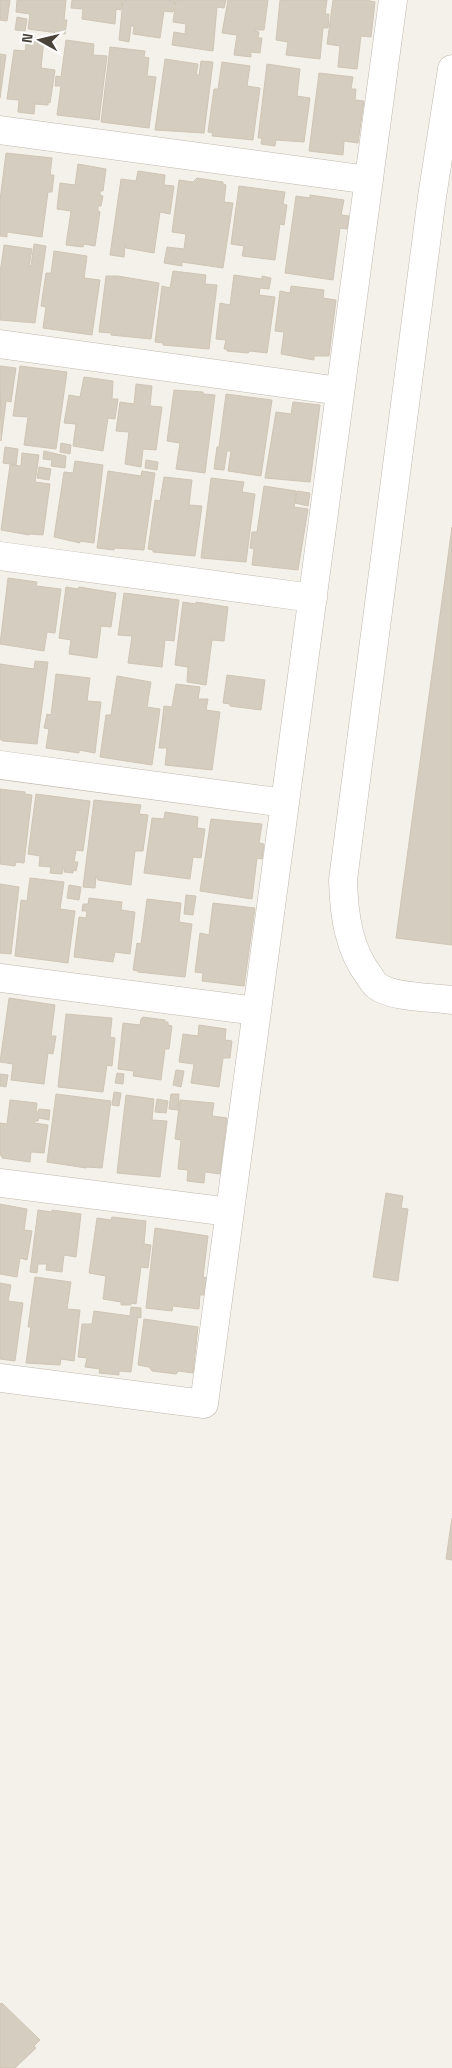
<svg xmlns="http://www.w3.org/2000/svg" width="452" height="2068" font-family="'Space Grotesk',sans-serif">
	<style>
		.building { fill: #d5cdc0; stroke: #d0c5b4 }
		.lines { fill: none; stroke-linecap: round; stroke-linejoin: round }
		.minor-casing { stroke: #bfb9ad; stroke-width: 29 }
		.minor { stroke: #fff; stroke-width: 28 }
	</style>
	<rect width="100%" height="100%" fill="#f4f1eb"/>
	<!-- building -->
	<path class="building" d="M0,0h10l-3,21 -7,-1z
		M17,0h49l-2,20h3l-2,14 -37,-5 2,-15 -14,-2z
		M72,0h50l-1,10 -5,-1 -1,15 -33,-5 1,-10 -12,-1z
		M123,0h52l-2,12 -9,-1 -4,27 -27,-4 1,-8h-3l-2,16 -10,-2z
		M176,0h50l-2,8 -7,-1 -4,44 -41,-6 2,-13 11,2 1,-10 -13,-2z
		M228,0h40l-4,30h-9v1l4,1 -1,6h4l-2,15 -9,-1v5l-17,-2 3,-20 -15,-2z
		M280,0h47l-2,14h4l-1,14h-5l-3,31 -34,-4 2,-13 -12,-2z
		M333,0h33l9,2 -4,35 -10,-1 -4,33 -19,-2 2,-21 -13,-2z
		M17,17l10,2 -2,12 -10,-1z
		M27,37l17,2 -3,29 14,2 -5,33 -2,-1v3l-13,-1 -1,10 -16,-2 1,-12 -12,-1 7,-49 11,1z
		M66,40l28,4 -1,11 14,1 -8,64 -42,-5 4,-29h-6l1,-10 5,1z
		M110,47l35,4 -1,6 5,1 -2,18 9,1 -7,51 -48,-6z
		M0,54l6,1 -6,43z
		M165,59l33,5 -2,11h3l2,-14 12,1 -9,71 -49,-3z
		M222,62l28,4 -3,20 13,2 -7,52 -41,-4 1,-3 -5,-1 6,-43h4z
		M267,64l33,5 -3,27 13,2 -6,44 -28,-2 -1,6 -14,-2 1,-6h-4z
		M319,73l34,4 -2,12h5l-1,11 9,1 -6,42 -14,-2 -1,14 -34,-4z
		M6,153l46,5 -2,17h4l-2,17h-4l-6,45 -35,-5v5l-7,-1v-36z
		M78,164l28,5 -3,22h-3v4l3,1 -2,10h-3v5l2,1 -5,34 -11,-2 -1,3 -17,-2 5,-34 -14,-2 3,-26 15,2z
		M138,171l27,4 -1,10 10,1 -4,28 -10,-2 -6,41 -28,-5 -1,-3 -1,12 -14,-2 11,-76 15,2z
		M197,178l26,4v2l3,1 -2,17 9,1 -10,65 -41,-6v4l-18,-3 3,-16 17,2 2,-15 -14,-2 7,-52 14,2z
		M239,186l46,6 -2,12 4,1 -3,20 -4,-1 -5,36 -33,-4 2,-10 -13,-2z
		M310,195l34,5 -3,15 8,1 -2,13 -7,-1 -7,52 -48,-7 11,-77 14,2z
		M34,244l12,2 -11,77 -35,-3v-47l4,-28 28,4 -3,17h2z
		M54,251l33,5 -3,22 16,2 -8,55 -49,-7 3,-21 -5,-1 5,-33h5z
		M173,271l33,4 -1,9 12,1 -8,64 -46,-4v-2l-8,-1 7,-56 8,2z
		M234,275l28,4v-3l9,2 -2,11 -9,-1 -1,7 16,2 -8,56 -17,-2 -2,2 -21,-2v-2h-3l2,-9 -10,-1 4,-36 10,2z
		M106,276h12l41,7 -8,56 -40,-4v-2l-12,-1z
		M291,286l33,4 -1,8 13,2 -7,56h-15v4l-33,-6 3,-22 -9,-1 5,-40 10,2z
		M0,366l16,2 -5,34 -5,-1 -5,40z
		M20,366l47,6 -11,77 -32,-4 4,-28 -15,-1z
		M84,377l29,4 -1,18h6l-3,20 -7,-1 -5,33 -30,-5 3,-22 -12,-1 5,-28 11,2z
		M136,384l16,2 -2,20 12,1 -6,43 -13,-1 -2,18 -16,-3 4,-32 -13,-1 4,-29 14,2z
		M174,390l29,2v2l12,1 -10,78 -29,-4 4,-26 -13,-2z
		M226,394l46,6 -11,76 -33,-5 3,-20h-4l-3,19 -10,-1 3,-22h2z
		M293,402l27,3 -10,77 -45,-4 11,-66 15,2z
		M61,443l10,2 -1,9 -10,-2z
		M5,447l13,2 -2,16 -13,-2z
		M44,451l22,5 -1,12 -14,-2 1,-6 -9,-1z
		M22,453l17,2 -4,27 15,2 -7,51 -13,-1 -1,1 -28,-5 9,-65 11,1z
		M146,460l12,2 -1,8 -12,-2z
		M75,461l28,4 -9,78 -14,-2v2l-26,-6 10,-65 9,1z
		M39,467l12,2 -2,11 -12,-2z
		M108,471l33,5 1,-5 13,2 -11,77 -29,-2 -1,2 -17,-2z
		M164,477l28,3 -3,25 13,1 -7,50 -42,-4v-2l-5,-1 7,-49 5,1z
		M211,478l33,4 -2,10 13,2 -9,68 -45,-4z
		M264,486l32,5 -2,16 14,2 -10,61 -46,-5 2,-16 -4,-1 2,-16h5z
		M297,491l13,2 -2,13 -13,-3z
		M452,527v418l-56,-7z
		M8,578l29,4 -1,4 25,3 -6,44 -8,-1 -3,19 -44,-7z
		M66,587l12,2 1,-2 37,6 -5,34 -10,-1 -4,32 -28,-4 2,-14 -12,-2z
		M124,593l55,7 -5,41 -9,-1 -3,27 -34,-4 4,-27 -14,-1z
		M183,602l13,2v-2l32,5 -4,34 -12,-1 -6,45 -19,-3 1,-15 -13,-2z
		M35,661l13,1 -11,82 -34,-3 -3,-2v-75l34,5z
		M56,674l34,4 -3,23 14,1 -6,51 -16,-3v3l-33,-5 3,-19 -5,-1 3,-14 4,1z
		M227,675l38,5 -4,30 -31,-4v-2l-7,-1z
		M117,676l34,6 -4,25 13,2 -8,56 -52,-8 6,-42h5z
		M176,684l24,3 -2,12h10l-2,11 14,2 -8,58 -47,-5 2,-17h-8l5,-42 8,1z
		M0,789l25,3v2l7,1 -8,68 -8,-1 -1,4 -15,-2z
		M36,794l54,7 -7,50 -7,-1 -2,12h4l-2,9 -3,-1v3l-9,-1 1,-3h-2l-1,5 -12,-1 1,-6 -12,-1 1,-10 -12,-2z
		M94,800l47,5 -2,9 9,1 -5,36h-8l-4,34 -33,-5 -2,-4 -1,12 -12,-1z
		M165,812l33,5 -1,11 8,1 -4,29 -8,-1 -3,22 -46,-6 8,-55 12,1z
		M211,819l51,5 -3,19 5,1 -2,15 -5,-1 -5,41 -52,-8z
		M30,878l34,4 -4,27 15,2 -7,52 -53,-7 6,-56 6,1z
		M0,884l19,3 -8,67 -11,-1z
		M69,885l12,2 -2,13 -12,-2z
		M186,895l10,1 -3,19 -9,-1z
		M89,898l33,4 -1,8 14,2 -5,42 -15,-2 -2,10 -39,-5 5,-40 7,1 1,-7h-5l1,-7h5z
		M147,899l34,4 -2,19 13,2 -7,53 -47,-5v-1l-5,-1 4,-27 4,1z
		M213,903l42,5 -11,78 -42,-5 1,-8 -8,-1 5,-39 9,2z
		M9,998l46,7 -4,31h5l-3,18 -5,-1 -4,31 -33,-4 2,-16 -13,-2z
		M66,1014l46,4 -2,19 5,1 -3,28 -5,-1 -4,27 -45,-5z
		M143,1017l22,3v2h3v3l4,1 -3,23h-4l-4,31 -28,-4 1,-5 -16,-2 5,-46 17,2 1,-6z
		M199,1025l27,4 -1,11 7,1 -2,17h-7l-4,29 -28,-4 3,-19 -15,-2 4,-28 15,2z
		M176,1070l8,1 -3,16 -8,-2z
		M117,1073l7,1 -1,10 -8,-1z
		M0,1074l8,1 -2,12 -6,-1z
		M114,1092l7,1 -2,13 -7,-1z
		M56,1094l55,7 -9,67 -16,-1v1l-39,-6z
		M171,1094h8l-1,16 -9,-1z
		M126,1095l28,4 -2,21 15,1 -7,56 -43,-4z
		M157,1099l11,2 -2,12 -11,-1z
		M10,1100l27,3 -1,9h2l1,-3 11,1 -1,10 -10,-2 -1,3h-3l-1,2 14,2 -4,28 -13,-1 -1,10 -28,-4v-2l-2,-1v-32l7,1z
		M180,1100l34,3 -2,13 15,2 -7,56 -15,-2 -1,11 -17,-2 1,-11 -10,-1 3,-29 -6,-1z
		M386,1193l17,3 -2,12 7,1 -10,72 -25,-4z
		M0,1204l27,5 -3,21 8,1 -5,29 -7,-2 -3,19 -17,-3z
		M38,1210l14,2v-2l29,4 -5,43 -12,-2 -2,17 -16,-2 1,-6h-9l-1,9 -7,-1z
		M112,1217l34,4 -2,23 7,1 -3,23 -7,-1 -5,37 -5,-1v2h-10v-3l-18,-3 3,-23 -17,-3 8,-55 14,2z
		M155,1228l53,8 -5,41 4,1 -2,17h-5l-1,14 -26,-3 -1,5 -26,-3z
		M35,1277l36,5 -4,27 13,1 -6,51 -13,-2 -1,6 -34,-2 5,-36h-3z
		M0,1283l11,2 -3,16 15,2 -8,58 -15,-2z
		M131,1307l10,1v10l-3,-1 -7,55 -12,-1v4l-20,-2 1,-4 -15,-2 2,-9 -9,-1 4,-33h10l2,-13 36,5z
		M144,1319l54,8 -5,46 -14,-2 -3,3 -24,-3 -3,-4 -11,-2z
		M452,1518v42l-6,-1z
		M2,2003l38,37 -6,6 2,2 -21,20h-15v-64z"/>
	<g class="lines">
		<!-- minor casing -->
		<g class="minor-casing">
			<path id="minor" d="M452,69l-20,128 -89,683c1,34 5,69 27,97 2,3 4,7 7,9 16,12 55,11 75,14
				M0,130l369,50
				M0,344l340,47
				M0,556l313,42
				M0,765l285,38
				M0,978l257,33
				M0,1183l230,29
				M0,1378l204,26 189,-1404"/>
		</g>
		<!-- minor -->
		<use href="#minor" class="minor"/>
	</g>
	<!-- north arrow -->
	<g transform="translate(40 40) rotate(278)" stroke="#ffffff" stroke-width="4" paint-order="stroke">
	<path d="M0-4L9 19L0 12L-9 19Z" fill="#484239"/>
	<text y="-8" font-size="14" font-weight="bold" text-anchor="middle" fill="#484239">N</text>
	</g>
</svg>
